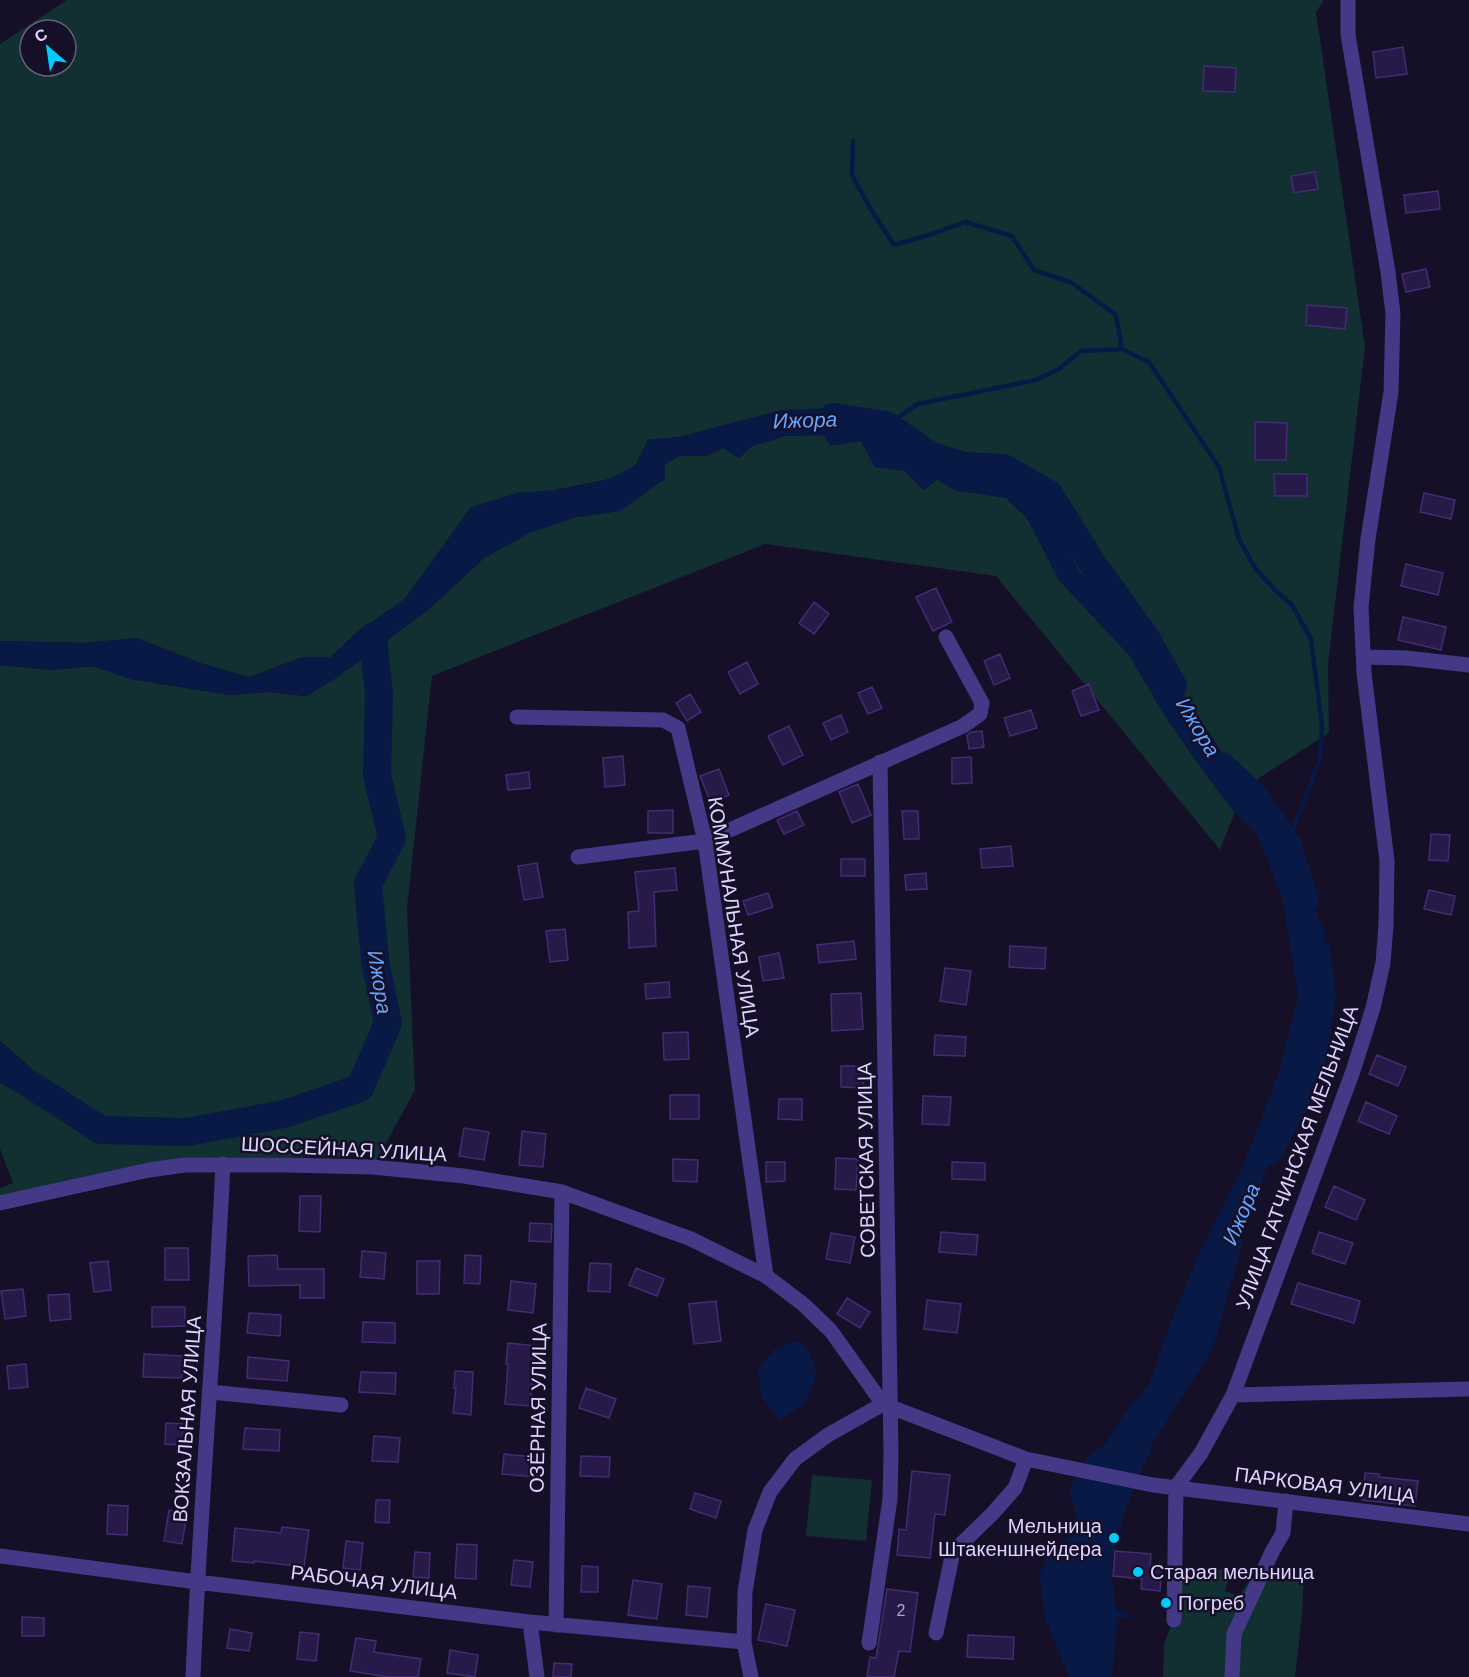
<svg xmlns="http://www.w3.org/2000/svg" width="1469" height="1677" font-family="Helvetica,sans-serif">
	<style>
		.green { fill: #122f31; fill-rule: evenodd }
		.water { fill: #091945 }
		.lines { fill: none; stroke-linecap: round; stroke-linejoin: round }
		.stream { stroke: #091945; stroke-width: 4.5 }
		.river { stroke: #091945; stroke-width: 28 }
		.building { fill: #281a48; stroke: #422c74; stroke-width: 1.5 }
		.minor { stroke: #443986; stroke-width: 15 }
		.poi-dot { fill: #00cbff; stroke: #150f27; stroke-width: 2 }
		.labels { text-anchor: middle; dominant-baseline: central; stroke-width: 5; stroke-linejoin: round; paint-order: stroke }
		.number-label { font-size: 16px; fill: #b0a6d1 }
		.street-label { font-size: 20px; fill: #ded4ff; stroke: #150f27 }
		.poi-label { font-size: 20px; fill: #ded4ff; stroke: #150f27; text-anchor: start }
		.water-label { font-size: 21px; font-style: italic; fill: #62a6ff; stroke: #150f27 }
	</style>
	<rect width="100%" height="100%" fill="#150f27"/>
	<!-- green -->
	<path class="green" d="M67,0h1257l-8,12 49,335 -37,317 1,69 -84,54 -86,-129 -25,-32 -55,-54 -18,-34 -13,-37 -37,-26 -124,-34 -18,-21 -87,-10 -103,27 -31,3 -13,26 -26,13 -138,28 -66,92 -48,33 -26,25h-28l-54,20 -46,-13 -66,-26 -53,5 -84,-2v-597zM30,30h36v36h-36z
		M824,435l37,6 14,26 30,4 19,19 13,-11 17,11 52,8 21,20 32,62 70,75 36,61 41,59 29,37 -15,38 -224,-274 -231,-32 -333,132 -25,232 8,182 -42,77 -3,-16 -26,6h-129l-132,21 -83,23v-13l13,-5 -13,-34v-67l11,7 21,-20 -32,-28v-376l51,5 42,-4 37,13 100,16 39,-3 37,4 30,-18 92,-68 56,-52 45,-25 47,-16 44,-6 45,-47 14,-8h28l16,-8 16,10 13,-12 33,-10z
		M812,1475l60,5 -6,61 -60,-5z
		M1204,1569l27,1 -6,21 14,5 18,-27 47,3 -2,44 -7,61h-132l1,-33 13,-32 4,-41z"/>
	<!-- water -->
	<path class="water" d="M833,408l36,12 18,21 124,34 37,27 13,36 18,34 55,54 25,32 86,129 22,29 29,52 29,65 -5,67 -9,58 -65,162 -31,65 -12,48 -33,63 -16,14 -32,52 -24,47 10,38 -2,34 11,29 18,7 -29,2 -10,6 -4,29 5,23h-28l-24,-59 -6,-42 7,-17 33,-31 -10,-39 19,-32 18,-14 19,-30 24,-29 24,-68 29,-69 42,-84 35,-91 19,-76 -15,-93 -11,-32 -15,-36 -26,-27 -25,-33 -41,-59 -36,-61 -70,-75 -32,-62 -21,-20 -52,-8 -17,-11 -13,11 -19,-19 -30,-4 -14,-26 -31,5 -6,-11 -39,1 -33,10 -13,12 -16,-10 -16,8h-28l-14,8v15l-45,32 -44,6 -47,16 -45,25 -56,52 -92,68 -30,18 -37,-4 -39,3 -100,-16 -37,-13 -42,4 -51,-5v-24l84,2 53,-5 66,26 46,13 54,-20h28l26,-25 48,-33 66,-92 46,-14 47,-4 45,-10 26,-13 13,-26 31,-3 103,-27z
		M0,1041l32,28 -21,20 -11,-7z
		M797,1340l13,12 7,23 -13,30 -25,15 -18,-24 -3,-26 15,-20z"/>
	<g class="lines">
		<!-- stream -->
		<path class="stream" d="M853,141l-1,34 18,33 24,37 35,-10 36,-13 47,14 22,34 38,13 44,32 6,34
			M886,425l32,-21 118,-24 23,-11 22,-18 41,-2 27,13 70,105 20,72 16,29 22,24 15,13 19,34 11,86 -2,34 -33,86"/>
		<!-- river -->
		<path class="river" d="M833,417l53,8 44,30 34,11 40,2 45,26 45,72 52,72 27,48
			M1222,766l36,35 29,44 18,55
			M0,1065l101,65 86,2 97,-18 76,-26 28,-65 -13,-63 -7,-76 24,-46 -15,-63 2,-81 -6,-57
			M1269,1151l40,-77 13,-75 -5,-46
			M1098,1677l5,-53 -6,-60 15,-59 30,-71 58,-91 29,-103"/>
	</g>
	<!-- building -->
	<path class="building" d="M1403,47l4,27 -31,4 -3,-26z
		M1204,66l32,2 -1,24 -32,-1z
		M1315,172l3,17 -24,4 -3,-17z
		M1438,191l2,18 -34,4 -2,-18z
		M1426,269l4,18 -24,5 -4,-18z
		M1307,305l40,3 -2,21 -39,-4z
		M1255,422l32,1 -1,37h-31z
		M1274,474h33v22h-32z
		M1424,493l31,7 -4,19 -31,-7z
		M1406,564l37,9 -5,22 -37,-9z
		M936,588l16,34 -19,9 -17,-34z
		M814,602l15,12 -15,20 -15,-11z
		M1403,617l43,10 -5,23 -43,-10z
		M1000,654l10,24 -16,7 -10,-24z
		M747,662l11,22 -18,10 -12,-22z
		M1089,684l10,26 -18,6 -9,-25z
		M872,687l10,21 -14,6 -10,-21z
		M690,694l11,18 -14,9 -11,-18z
		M1031,710l6,18 -27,8 -6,-18z
		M841,715l7,17 -17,8 -8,-17z
		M789,726l14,29 -20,10 -15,-29z
		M982,731l2,16 -15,2 -2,-14 4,-3z
		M623,756l2,29 -20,2 -2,-29z
		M971,757l1,26 -20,1v-26z
		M719,769l10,26 -18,8 -11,-27z
		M529,772l1,16 -22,2 -2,-15z
		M858,784l13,31 -19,8 -13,-31z
		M673,810v23h-25v-22z
		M797,811l7,14 -20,9 -7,-14z
		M902,811h16l1,28h-15z
		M1431,834l19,1 -2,26 -19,-1z
		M1011,846l2,20 -31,2 -2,-19z
		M841,859h24v17h-24z
		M537,863l6,34 -19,3 -6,-34z
		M675,868l2,22 -23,2 2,54 -27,2 -1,-36 11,-1 -4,-39z
		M926,873l1,16 -21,1 -1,-15z
		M1429,890l26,6 -4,19 -27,-6z
		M768,893l5,14 -25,8 -5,-14z
		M565,929l3,31 -18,2 -4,-31z
		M854,941l2,18 -37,4 -2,-18z
		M1010,946l36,2 -1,21 -36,-2z
		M779,953l5,25 -21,3 -4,-24z
		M945,968l26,3 -5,34 -26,-4z
		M669,982l1,15 -24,2 -1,-15z
		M861,993l2,36 -31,2 -1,-37z
		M688,1032l1,27 -25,1 -1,-27z
		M935,1035l31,2 -1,19 -31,-1z
		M1377,1055l29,12 -8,19 -29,-12z
		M841,1066h22v22l-22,-1z
		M670,1095h29v24h-29z
		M923,1096l28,1 -2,28 -27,-1z
		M779,1099h23v21l-24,-1z
		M1366,1102l31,14 -8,18 -31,-13z
		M464,1128l25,4 -5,28 -25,-4z
		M522,1131l24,3 -3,33 -24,-2z
		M836,1158l22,1 -2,31 -21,-1z
		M673,1159l25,1 -1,22 -24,-1z
		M766,1162h19v19l-19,1z
		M952,1162l33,1v17l-33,-1z
		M1334,1186l31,14 -9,20 -31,-13z
		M300,1196h21l-1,36 -21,-1z
		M530,1223l22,1 -1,18 -22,-1z
		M941,1232l37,3 -2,20 -37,-3z
		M1319,1232l34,11 -8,21 -33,-11z
		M831,1233l24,4 -5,26 -24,-4z
		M165,1248h23l1,32h-24z
		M362,1251l24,2 -2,26 -24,-2z
		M277,1255l1,14h46v29h-24v-13l-51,1 -1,-30z
		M465,1255l16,1 -1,28 -16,-1z
		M108,1261l3,29 -17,2 -4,-29z
		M417,1261h23l-1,33h-22z
		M590,1263l21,1 -1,28 -22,-1z
		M636,1268l28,11 -7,17 -28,-11z
		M511,1281l25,3 -3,29 -25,-3z
		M1298,1283l62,18 -6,22 -63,-19z
		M23,1289l3,27 -21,3 -4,-28z
		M69,1294l2,25 -21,2 -2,-26z
		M847,1298l23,14 -10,16 -23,-14z
		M927,1300l34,4 -4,29 -33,-4z
		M716,1301l5,40 -27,3 -5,-40z
		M152,1307h33v19l-33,1z
		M249,1313l32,2 -1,21 -33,-3z
		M363,1322l32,1v20l-33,-1z
		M508,1343l28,3 -6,60 -25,-2 3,-40h-2z
		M144,1354l40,2 -2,22 -39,-1z
		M248,1357l41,4 -2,20 -40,-3z
		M26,1364l2,23 -19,2 -2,-23z
		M455,1371l18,1 -2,43 -18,-2 3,-25h-2z
		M361,1372l35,1 -1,21 -36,-2z
		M586,1388l30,11 -7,19 -30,-10z
		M166,1423l17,1 -1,21 -17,-1z
		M245,1428l35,2 -1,21 -36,-2z
		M374,1436l26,2 -2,24 -26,-1z
		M504,1454l31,3 -2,20 -31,-3z
		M581,1456l29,1 -1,20 -29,-1z
		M912,1471l38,4 -5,40 -10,-1 -5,44 -33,-3 2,-26 7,1z
		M1365,1473l14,1v3l39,4 -3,25 -53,-6z
		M695,1493l26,8 -5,17 -26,-9z
		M376,1500h14l-1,23 -14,-1z
		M108,1505l20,1 -1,29 -20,-1z
		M169,1510l18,3 -5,31 -18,-3z
		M282,1527l27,3 -5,37 -50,-6v2l-22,-2 3,-33 46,5z
		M346,1541l17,2 -3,27 -17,-2z
		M457,1544l20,1 -1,34 -21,-1z
		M1115,1551l36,3 -1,13 12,1 -2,23 -19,-2 1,-10 -29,-3z
		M415,1552l15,1 -1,25 -16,-1z
		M514,1560l19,2 -3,25 -19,-2z
		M582,1566l16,1v25h-17z
		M633,1580l29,4 -5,35 -29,-4z
		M688,1586l22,2 -3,29 -21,-2z
		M887,1589l31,4 -8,59 -11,-1 -5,26h-27l3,-20 6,1z
		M766,1604l29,6 -8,36 -29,-6z
		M22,1617l22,1v18h-22z
		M230,1629l22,4 -3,18 -22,-3z
		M300,1632l19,2 -3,27 -19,-2z
		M968,1635l46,2 -1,22 -46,-2z
		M356,1638l20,3 -2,11 47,7 -3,18h-30l-38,-6z
		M450,1650l28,5 -3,22 -28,-4z
		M554,1663l18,1 -1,13h-18z"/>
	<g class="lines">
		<!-- minor -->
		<path class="minor" d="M1364,657l42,1 63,7
			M517,717l146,3 15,8 27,113 61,435
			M578,857l127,-16 258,-115 17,-12 2,-11 -36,-66
			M0,1203l149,-33 36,-5h99l89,2 91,9 98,16 129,47 75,37 37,28 28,27 52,73 143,55 127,26 316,39
			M210,1392l131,13
			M1233,1395l236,-6
			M1176,1487l25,-34 32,-58 120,-324 20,-63 10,-45 3,-38 1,-64 -23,-188 -3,-66 7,-68 23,-147 2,-78 -5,-42 -40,-237v-35
			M0,1556l197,26 333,40 214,20
			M1174,1620l2,-133
			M530,1622l7,55
			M556,1625l6,-433
			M936,1633l17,-81 40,-39 22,-25 11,-29
			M869,1643l21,-144 1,-45 -11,-692
			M193,1677c7,-171 22,-342 30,-513
			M751,1677l-7,-35 1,-50 10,-62 15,-38 25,-33 33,-24 55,-31
			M1232,1677l2,-43 39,-84 10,-17 3,-32"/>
	</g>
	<!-- markers -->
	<g class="poi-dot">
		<circle cx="1114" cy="1538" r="6"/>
		<circle cx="1138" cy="1572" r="6"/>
		<circle cx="1166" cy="1603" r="6"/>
	</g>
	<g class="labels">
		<!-- number labels -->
		<g class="number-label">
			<text x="901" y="1610">2</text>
		</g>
		<!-- street labels -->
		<g class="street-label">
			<text transform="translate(734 917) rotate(81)">КОММУНАЛЬНАЯ УЛИЦА</text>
			<text transform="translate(344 1149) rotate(3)">ШОССЕЙНАЯ УЛИЦА</text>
			<text transform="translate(1297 1157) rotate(-70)">УЛИЦА ГАТЧИНСКАЯ МЕЛЬНИЦА</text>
			<text transform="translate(866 1160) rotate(-91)">СОВЕТСКАЯ УЛИЦА</text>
			<text transform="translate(538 1408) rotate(-89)">ОЗЁРНАЯ УЛИЦА</text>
			<text transform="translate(187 1419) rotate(-86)">ВОКЗАЛЬНАЯ УЛИЦА</text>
			<text transform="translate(1325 1485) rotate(7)">ПАРКОВАЯ УЛИЦА</text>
			<text transform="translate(374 1582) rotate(7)">РАБОЧАЯ УЛИЦА</text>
		</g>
		<!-- poi labels -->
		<g class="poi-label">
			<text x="1102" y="1526" text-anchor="end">Мельница<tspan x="1102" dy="23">Штакеншнейдера</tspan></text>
			<text x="1150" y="1572">Старая мельница</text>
			<text x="1178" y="1603">Погреб</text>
		</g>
		<!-- water labels -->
		<g class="water-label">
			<text transform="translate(805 420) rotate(-2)">Ижора</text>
			<text transform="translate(1198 727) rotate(59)">Ижора</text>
			<text transform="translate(380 982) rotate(81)">Ижора</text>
			<text transform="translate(1241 1214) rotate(-67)">Ижора</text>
		</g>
	</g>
	<!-- north arrow -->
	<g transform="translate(48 48) rotate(331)"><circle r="28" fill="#150f27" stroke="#655e7d" stroke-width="1.5"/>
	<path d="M0-4.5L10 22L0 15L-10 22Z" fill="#00cbff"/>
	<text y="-9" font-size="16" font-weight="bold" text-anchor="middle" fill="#ded4ff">С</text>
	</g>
</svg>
